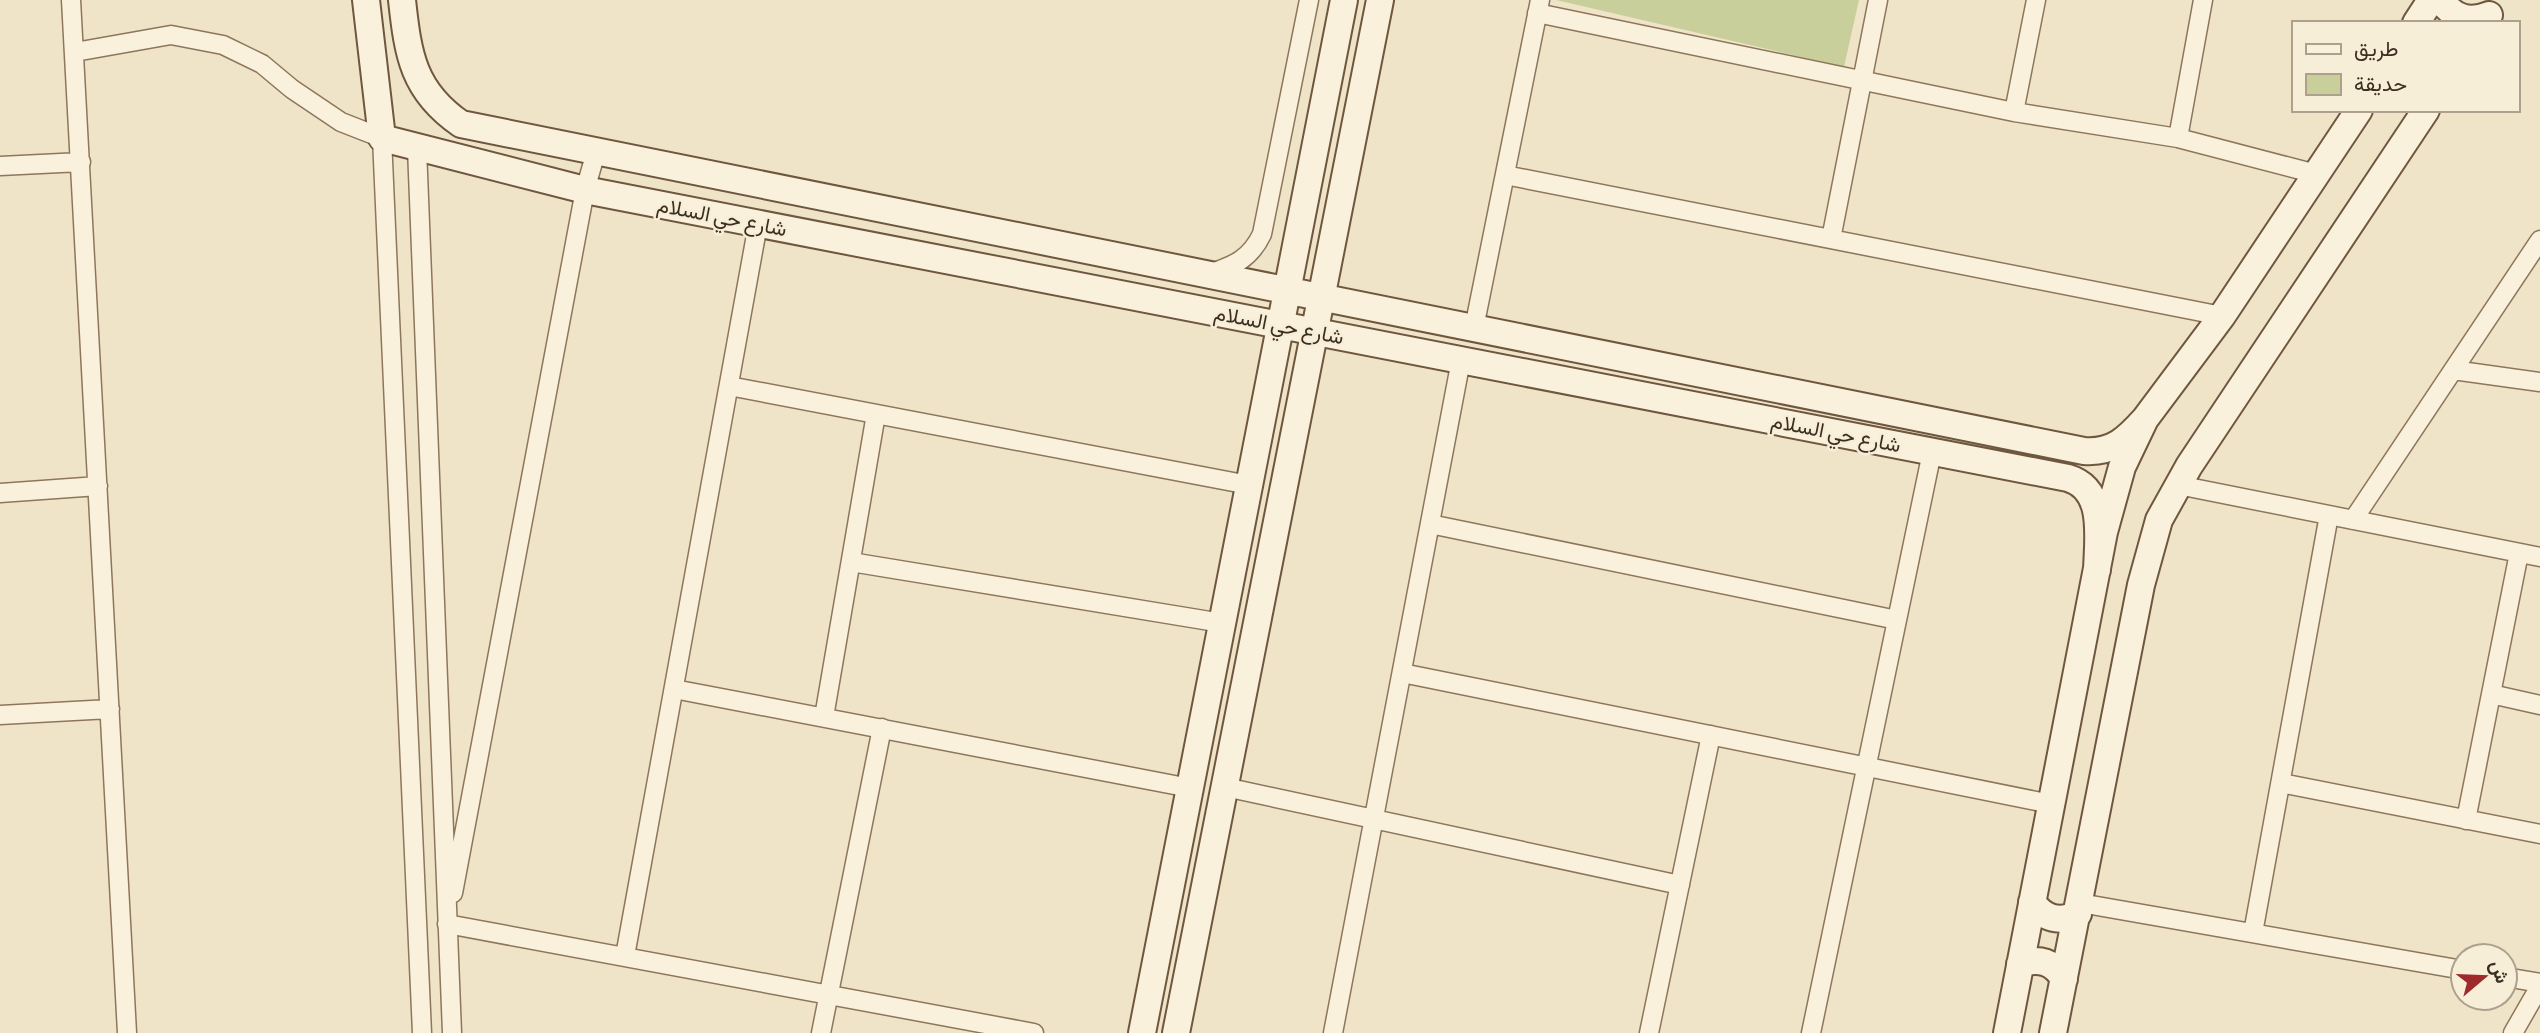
<svg xmlns="http://www.w3.org/2000/svg" width="2540" height="1033" font-family="'Crimson Pro',Vazirmatn,serif">
	<style>
		.green { fill: #c9cf9b }
		.lines { fill: none; stroke-linecap: round; stroke-linejoin: round }
		.street-casing { stroke: #8d765c; stroke-width: 21 }
		.secondary-casing { stroke: #6f573f; stroke-width: 30 }
		.street { stroke: #faf1dc; stroke-width: 18 }
		.secondary { stroke: #faf1dc; stroke-width: 26 }
		.labels { text-anchor: middle; dominant-baseline: central; stroke-width: 5; stroke-linejoin: round; paint-order: stroke }
		.street-label { font-size: 21px; fill: #3d2e20; stroke: #f7eed8 }
	</style>
	<rect width="100%" height="100%" fill="#f0e4c8"/>
	<!-- green -->
	<path class="green" d="M1556,0h303l-15,67z"/>
	<g class="lines">
		<!-- street casing -->
		<g class="street-casing">
			<path id="street" d="M71,0l56,1033
				M1537,13l477,99 164,26 138,36
				M75,52l96,-17 52,10 39,19 30,25 49,33 41,16 40,895
				M2014,112l22,-112
				M2178,138l25,-138
				M417,148l35,885
				M0,166l81,-4
				M1505,175l717,141
				M1831,239l47,-239
				M1209,274c26,-9 41,-15 53,-40l47,-234
				M1474,328l66,-328
				M2453,370l87,12
				M729,386l520,99
				M2178,485l362,72
				M0,493l98,-7
				M2353,520l187,-280
				M1430,524l467,96
				M851,562l371,61
				M1402,673l649,131
				M674,689l516,99
				M2491,694l49,11
				M0,715l110,-6
				M824,717l52,-303
				M2281,783l259,51
				M1225,787l455,98
				M2466,820l53,-267
				M453,893l132,-703 11,-38
				M2080,903l383,67
				M447,924l587,109
				M2253,933l76,-418
				M625,956l133,-732
				M2505,977l35,6
				M821,1033l61,-305
				M1333,1033l128,-673
				M1649,1033l62,-298
				M1811,1033l121,-581
				M2513,1033l27,-47"/>
		</g>
		<!-- secondary casing -->
		<g class="secondary-casing">
			<path id="secondary" d="M366,0l16,138 203,52 1483,288c38,11 30,60 29,92
				M402,0c6,55 11,91 59,124l1623,327c29,2 43,-12 61,-32
				M2441,0c12,18 28,23 48,15
				M2416,23l15,-23
				M2032,902c12,17 27,21 46,12
				M2020,964c19,-7 34,-2 44,15
				M1142,1033l202,-1033
				M1176,1033l204,-1033
				M2007,1033l97,-501 18,-65 23,-48 77,-103 137,-206
				M2053,1033l88,-448 18,-65 30,-54 237,-356"/>
		</g>
		<!-- street -->
		<use href="#street" class="street"/>
		<!-- secondary -->
		<use href="#secondary" class="secondary"/>
	</g>
	<g class="labels">
		<!-- street labels -->
		<g class="street-label">
			<text transform="translate(722 217) rotate(11)">شارع حي السلام</text>
			<text transform="translate(1279 325) rotate(11)">شارع حي السلام</text>
			<text transform="translate(1836 433) rotate(11)">شارع حي السلام</text>
		</g>
	</g>
	<!-- legend -->
	<rect x="2292" y="21" width="228" height="91" fill="#f7eed8" stroke="#ada18e" stroke-width="2"/>
	<rect x="2306" y="44" width="35" height="10" fill="#faf1dc" stroke="#ada18e" stroke-width="2"/>
	<text x="2354" y="56" font-size="21" fill="#3d2e20">طريق</text>
	<rect x="2306" y="74" width="35" height="21" fill="#c9cf9b" stroke="#ada18e" stroke-width="2"/>
	<text x="2354" y="91" font-size="21" fill="#3d2e20">حديقة</text>
	<!-- north arrow -->
	<g transform="translate(2484 977) rotate(71)"><circle r="33" fill="#f7eed8" stroke="#ada18e" stroke-width="2"/>
	<path d="M0-5L12 26L0 18L-12 26Z" fill="#9e2a2b"/>
	<text y="-10" font-size="19" font-weight="bold" text-anchor="middle" fill="#3d2e20">ش</text>
	</g>
</svg>
